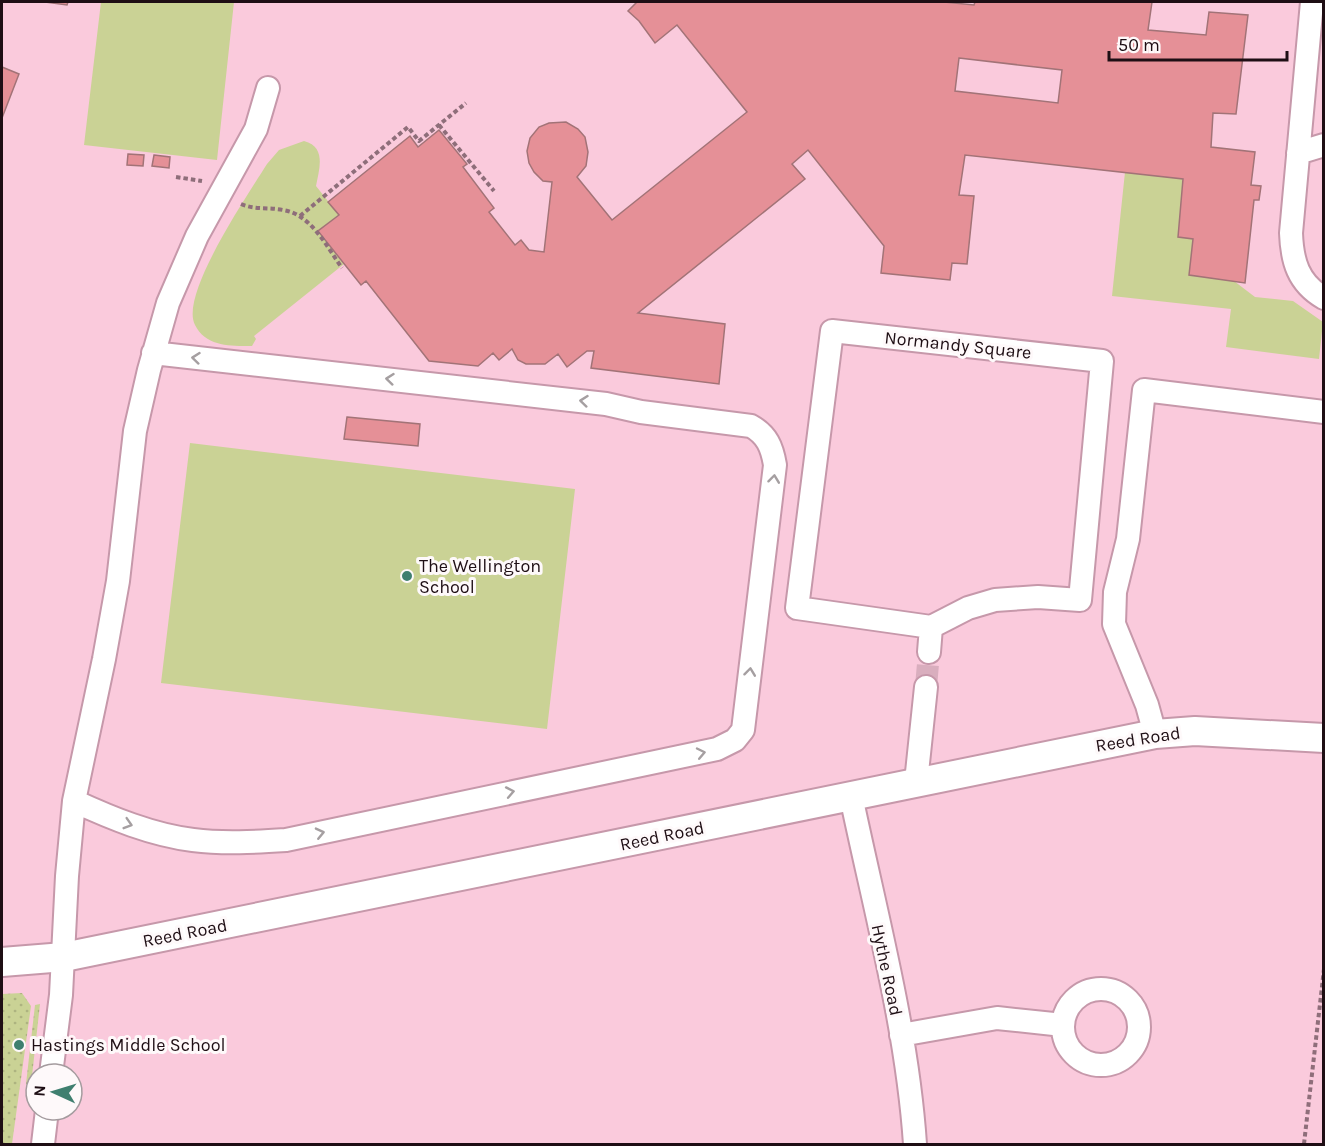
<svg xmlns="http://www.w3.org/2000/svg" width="1325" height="1146" font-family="Karla,sans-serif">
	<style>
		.grass { fill: url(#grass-dots) }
		.park { fill: #cad295 }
		.building { fill: #e59097; stroke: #a27377; stroke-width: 1.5; fill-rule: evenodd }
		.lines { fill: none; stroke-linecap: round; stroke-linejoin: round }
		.minor-tunnel { stroke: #d9aebe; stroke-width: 22; stroke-dasharray: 22 11; stroke-linecap: butt }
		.minor-casing { stroke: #c698aa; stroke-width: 26 }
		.major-casing { stroke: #c698aa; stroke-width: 32 }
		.path { stroke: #8e6e7a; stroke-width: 4; stroke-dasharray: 4.5 3; stroke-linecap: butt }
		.minor { stroke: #fff; stroke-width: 22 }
		.major { stroke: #fff; stroke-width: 28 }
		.oneway { stroke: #a59fa1 }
		.poi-dot { fill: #3f7f6f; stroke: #fef9fa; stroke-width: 2 }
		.labels { text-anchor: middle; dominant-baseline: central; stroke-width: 6; stroke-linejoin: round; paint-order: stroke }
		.street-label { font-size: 18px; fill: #1e0e14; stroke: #fef9fa }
		.poi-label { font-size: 18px; fill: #1e0e14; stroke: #fef9fa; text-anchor: start }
	</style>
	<defs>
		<pattern id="grass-dots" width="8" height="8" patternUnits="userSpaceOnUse" patternTransform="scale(1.5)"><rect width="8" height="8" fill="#cad295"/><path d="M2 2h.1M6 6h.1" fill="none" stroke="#adb380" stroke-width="1.8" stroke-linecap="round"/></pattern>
	</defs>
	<rect width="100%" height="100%" fill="#facadc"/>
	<!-- grass -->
	<path class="grass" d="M22,993l9,13 -19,138h-10v-150z
		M40,1004l-9,81 -5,-1 9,-79z"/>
	<!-- park -->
	<path class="park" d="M101,2h133l-17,158 -133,-15z
		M304,141c23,6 15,29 12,45l23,29 -21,16 26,33 -90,72 2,3 -4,7c-21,0 -46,1 -57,-21 -16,-30 54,-132 72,-161l12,-14z
		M1125,172l58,7 -5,58 15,2 41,42 21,16 38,4 30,21 -4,37 -93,-12 5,-38 -119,-13z
		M190,443l385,46 -28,240 -386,-46z"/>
	<!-- building -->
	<path class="building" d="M45,2h23l-1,3z
		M637,2h307l30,3 1,-3h177l-4,28 58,5 3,-23 39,3 -12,99 -23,-1 -2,34 44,5 -4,33 10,1 -2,14h-5l-9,83 -56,-8 4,-36 -15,-2 5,-58 -218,-24 -6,40 15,1 -7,68 -15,-1 -2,17 -69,-7 3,-27 -76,-96 -16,14 13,15 -167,134 87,11 -6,60 -128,-16 3,-17h-7l-20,16 -9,-13 -13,10h-19l-8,-4 -6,-11 -13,11 -6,-7 -15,13 -49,-5 -63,-80 -5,4 -43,-54 21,-16 -11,-13 82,-66 8,11 21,-17 28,34 -4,3 31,41 -5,4 26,33 6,-5 8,10 15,2 8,-70 -9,-1 -9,-9 -5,-9 -2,-12 3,-13 9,-11 10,-4 17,-1 12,7 7,8 3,15 -2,14 -9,11 35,43 135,-108 -70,-87 -22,18 -16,-22 -11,-10zM959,58l103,12 -4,33 -103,-12z
		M2,67l17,7 -17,44z
		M128,154l16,1 -1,11 -16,-1z
		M154,155l16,2 -1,11 -17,-2z
		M347,417l73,7 -2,22 -74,-7z"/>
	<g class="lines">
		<!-- minor-tunnel -->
		<path class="minor-tunnel" d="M926,687l3,-35"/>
		<!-- minor casing -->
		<g class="minor-casing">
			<path id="minor" d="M1312,2l-21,231c1,28 7,50 33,65
				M1298,153l26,-8
				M832,331l270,30 -22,239 -42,-3 -43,3 -27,8 -37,19 -134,-19z
				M929,652l2,-25
				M1155,734l-8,-29 -33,-81 1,-32 13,-53 16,-149 180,22
				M916,782l10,-95
				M851,796c24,115 56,231 64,348
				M74,801c37,17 78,34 119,39 31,4 62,2 93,0l431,-91 18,-9 8,-10 32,-265c-3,-18 -8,-30 -24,-39l-110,-14 -35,-8 -453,-51
				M1063 1027a38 38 0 1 1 76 0a38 38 0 1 1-76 0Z
				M901,1035l96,-17 66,7
				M51,1074l10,-79 6,-119 7,-75 30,-142 14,-78 17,-150 14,-61 19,-67 29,-67 59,-107 12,-41
				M43,1144l4,-34"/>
		</g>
		<!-- major casing -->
		<g class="major-casing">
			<path id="major" d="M2,962l62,-5 1091,-223 40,-3 129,7"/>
		</g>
		<!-- path -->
		<path class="path" d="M439,125l55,66
			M176,177l26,4
			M241,204c14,6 27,3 42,6 28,4 44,37 59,58
			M300,216l108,-89 11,14 47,-38
			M1304,1144l20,-175"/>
		<!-- minor -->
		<use href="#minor" class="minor"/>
		<!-- major -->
		<use href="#major" class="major"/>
	</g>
	<!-- one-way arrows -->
	<defs><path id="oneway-chevron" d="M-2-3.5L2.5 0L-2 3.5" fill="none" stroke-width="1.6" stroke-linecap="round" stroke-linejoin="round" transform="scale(1.5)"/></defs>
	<g class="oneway">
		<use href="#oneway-chevron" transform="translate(196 358) rotate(-174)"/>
		<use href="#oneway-chevron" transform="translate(390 379) rotate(-174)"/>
		<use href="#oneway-chevron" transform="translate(584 401) rotate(-174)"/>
		<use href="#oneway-chevron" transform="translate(774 479) rotate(-83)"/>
		<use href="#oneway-chevron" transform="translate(750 672) rotate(-83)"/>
		<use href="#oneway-chevron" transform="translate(701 753) rotate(-12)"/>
		<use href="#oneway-chevron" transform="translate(510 792) rotate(-11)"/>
		<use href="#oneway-chevron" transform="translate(128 824) rotate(17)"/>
		<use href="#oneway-chevron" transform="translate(320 833) rotate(-13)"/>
	</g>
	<!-- markers -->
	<g class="poi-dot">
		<circle cx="407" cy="576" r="6"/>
		<circle cx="19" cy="1045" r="6"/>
	</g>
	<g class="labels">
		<!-- street labels -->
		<g class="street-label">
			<text transform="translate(958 345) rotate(6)">Normandy Square</text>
			<text transform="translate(1138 739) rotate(-9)">Reed Road</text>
			<text transform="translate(662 836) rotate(-12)">Reed Road</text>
			<text transform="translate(185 933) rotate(-11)">Reed Road</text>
			<text transform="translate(887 970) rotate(78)">Hythe Road</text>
		</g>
		<!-- poi labels -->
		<g class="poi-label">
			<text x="419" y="566">The Wellington<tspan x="419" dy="21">School</tspan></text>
			<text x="31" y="1045">Hastings Middle School</text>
		</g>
	</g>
	<!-- border -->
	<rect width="1325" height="1146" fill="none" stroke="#1e0e14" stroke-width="6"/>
	<!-- north arrow -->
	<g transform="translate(54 1092) rotate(274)"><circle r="28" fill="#fef9fa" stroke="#a49b9e" stroke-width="1.5"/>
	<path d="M0-4.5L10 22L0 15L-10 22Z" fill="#3f7f6f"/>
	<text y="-9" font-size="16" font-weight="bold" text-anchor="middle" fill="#1e0e14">N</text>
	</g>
	<!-- scale -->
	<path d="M1109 51v9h178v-9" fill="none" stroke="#1e0e14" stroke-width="3"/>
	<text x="1118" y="51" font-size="18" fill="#1e0e14" stroke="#fef9fa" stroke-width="4.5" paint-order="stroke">50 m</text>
</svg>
